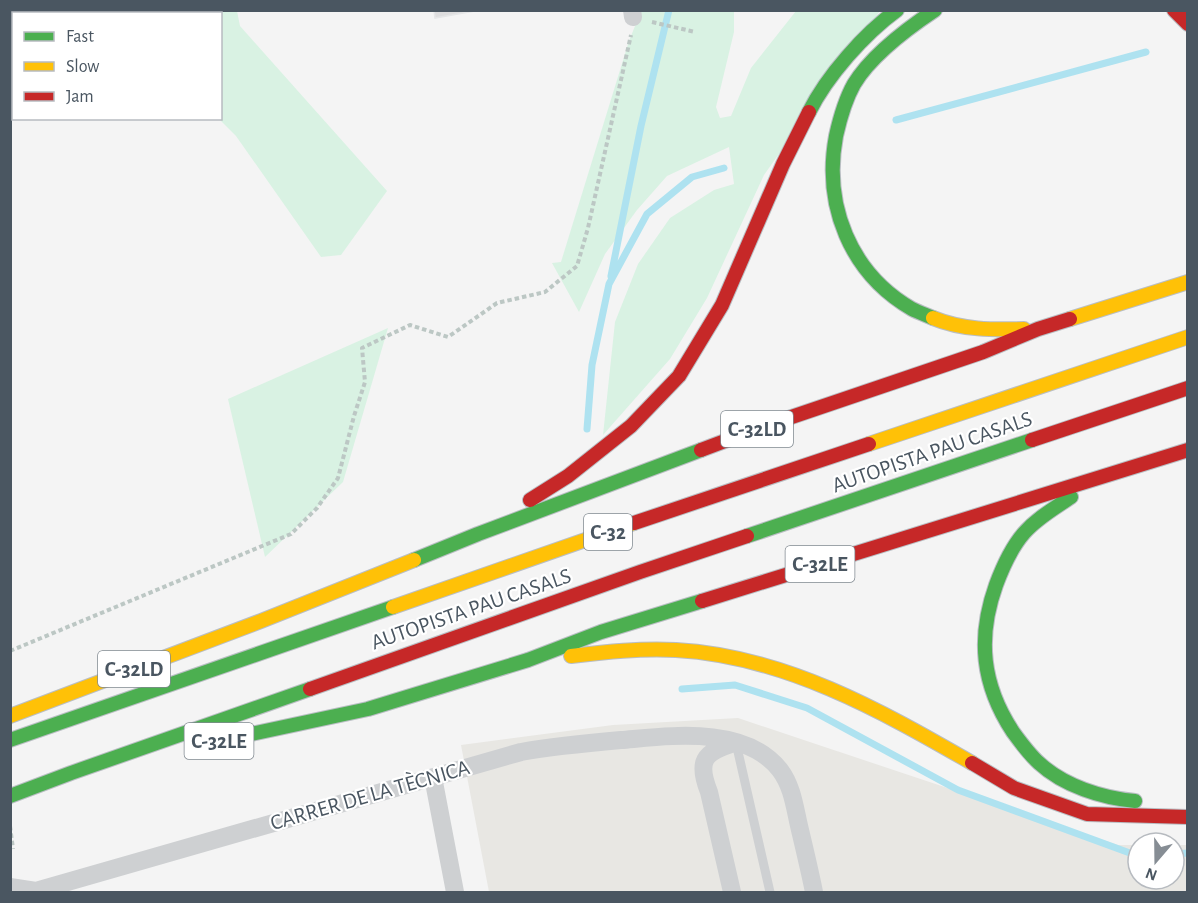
<svg xmlns="http://www.w3.org/2000/svg" width="1198" height="903" font-family="'Alegreya Sans',sans-serif">
	<style>
		.commercial { fill: #e8e7e3 }
		.green { fill: #d9f2e3 }
		.lines { fill: none; stroke-linecap: round; stroke-linejoin: round }
		.stream { stroke: #aee2f0; stroke-width: 7 }
		.building { fill: #ddddde; stroke: #e5e6e7; stroke-width: 1.5 }
		.fast-casing { stroke: #b9bec3; stroke-width: 16 }
		.slow-casing { stroke: #b9bec3; stroke-width: 16 }
		.jam-casing { stroke: #b9bec3; stroke-width: 16 }
		.path { stroke: #bcc7c4; stroke-width: 4; stroke-dasharray: 4.5 3; stroke-linecap: butt }
		.lane { stroke: #ced0d2; stroke-width: 9 }
		.street { stroke: #ced0d2; stroke-width: 18 }
		.fast { stroke: #4caf50; stroke-width: 14 }
		.slow { stroke: #ffc107; stroke-width: 14 }
		.jam { stroke: #c62828; stroke-width: 14 }
		.labels { text-anchor: middle; dominant-baseline: central; stroke-width: 4.5; stroke-linejoin: round; paint-order: stroke }
		.shield { fill: #fff; stroke: #808990; stroke-width: 1.5 }
		.shield-label { font-size: 21px; font-weight: bold; fill: #4a5661 }
		.street-label { font-size: 22px; fill: #4a5661; stroke: #fff }
	</style>
	<rect width="100%" height="100%" fill="#f4f4f4"/>
	<!-- commercial -->
	<path class="commercial" d="M738,718l380,127h20v34h36v-34h13v47h-698l-28,-147 152,-20z"/>
	<!-- green -->
	<path class="green" d="M157,11h80l3,15 147,165 -46,64 -20,2 -85,-121 -17,-17 1,-105h-62z
		M641,11h93v21l-18,75 4,11 11,-2 20,-48 45,-57h84l-116,164 -57,123 -37,61 -67,76 12,-113 23,-58 32,-46 44,-28 20,-6 -5,-37 -62,29 -30,34 -32,44 -26,58 -27,-49 9,-1 68,-221z
		M388,328l-45,154 -78,75 -37,-158z"/>
	<g class="lines">
		<!-- stream -->
		<path class="stream" d="M896,120l250,-68
			M611,276l30,-150 28,-116
			M587,429l5,-64 17,-81 38,-70 45,-37 32,-9
			M682,689l53,-4 72,23 151,82 180,66
			M1174,854l14,-1"/>
	</g>
	<!-- building -->
	<path class="building" d="M434,10h46l-45,8z"/>
	<g class="lines">
		<!-- fast casing -->
		<g class="fast-casing">
			<path id="fast" d="M809,112c18,-36 55,-78 88,-102
				M933,318c-7,-3 -15,-6 -21,-9 -62,-36 -89,-104 -76,-173 4,-18 9,-36 18,-52 17,-28 54,-56 81,-74
				M1071,497c-16,11 -34,21 -47,36 -13,15 -21,33 -28,52 -19,53 -14,100 17,147 8,11 16,22 26,31 25,23 63,35 96,38
				M747,536l285,-96
				M414,560l64,-26 223,-84
				M10,740l383,-133
				M204,744l164,-35 160,-49 73,-28 101,-31
				M10,796l61,-23 239,-84"/>
		</g>
		<!-- slow casing -->
		<g class="slow-casing">
			<path id="slow" d="M933,318c29,12 60,12 91,11
				M1070,319l118,-37
				M869,444l319,-107
				M393,607l241,-84
				M571,656c34,-4 70,-8 105,-6 108,6 204,60 296,113
				M10,716l251,-95 153,-61"/>
		</g>
		<!-- jam casing -->
		<g class="jam-casing">
			<path id="jam" d="M1174,10l14,14
				M1032,440l156,-52
				M701,450l61,-23 221,-75 55,-23 32,-10
				M530,500l38,-24 63,-50 48,-50 43,-71 61,-141 26,-52
				M634,523l235,-79
				M702,601l486,-151
				M310,689l330,-117 107,-36
				M972,763l42,25 73,26 101,3"/>
		</g>
		<!-- path -->
		<path class="path" d="M652,22l43,10
			M10,651l281,-117 26,-26 21,-30 16,-62 11,-34 -3,-34 48,-23 38,12 49,-34 48,-11 32,-26 11,-38 43,-193
			M10,826l3,23"/>
		<!-- lane -->
		<path class="lane" d="M736,743l34,149"/>
		<!-- street -->
		<path class="street" d="M632,10l1,7
			M433,777l22,115
			M10,887l26,4 485,-139c33,-6 66,-9 100,-12 49,-4 124,-15 159,30 13,17 15,40 20,60 5,21 10,42 14,62
			M732,892l-23,-100c-12,-30 -6,-40 25,-49"/>
		<!-- fast -->
		<use href="#fast" class="fast"/>
		<!-- slow -->
		<use href="#slow" class="slow"/>
		<!-- jam -->
		<use href="#jam" class="jam"/>
	</g>
	<g class="labels">
		<!-- shield labels -->
		<g class="shield">
			<rect x="721" y="411" width="72" height="36" rx="4.5"/>
			<rect x="584" y="514" width="48" height="36" rx="4.5"/>
			<rect x="785.5" y="546" width="69" height="36" rx="4.5"/>
			<rect x="98" y="651" width="72" height="36" rx="4.5"/>
			<rect x="184.5" y="723" width="69" height="36" rx="4.5"/>
		</g>
		<g class="shield-label">
			<text x="757" y="429">C-32LD</text>
			<text x="608" y="532">C-32</text>
			<text x="820" y="564">C-32LE</text>
			<text x="134" y="669">C-32LD</text>
			<text x="219" y="741">C-32LE</text>
		</g>
		<!-- street labels -->
		<g class="street-label">
			<text transform="translate(932 452) rotate(-19)">AUTOPISTA PAU CASALS</text>
			<text transform="translate(471 609) rotate(-19)">AUTOPISTA PAU CASALS</text>
			<text transform="translate(370 795) rotate(-16)">CARRER DE LA TÈCNICA</text>
		</g>
	</g>
	<!-- border -->
	<rect width="1198" height="903" fill="none" stroke="#4a5661" stroke-width="24"/>
	<!-- legend -->
	<rect x="12" y="12" width="210" height="108" fill="#ffffff" stroke="#b7bbc0" stroke-width="1.5"/>
	<rect x="24" y="32" width="30" height="9" fill="#4caf50" stroke="#b7bbc0" stroke-width="1.5"/>
	<text x="66" y="42" font-size="18" fill="#4a5661">Fast</text>
	<rect x="24" y="62" width="30" height="9" fill="#ffc107" stroke="#b7bbc0" stroke-width="1.5"/>
	<text x="66" y="72" font-size="18" fill="#4a5661">Slow</text>
	<rect x="24" y="92" width="30" height="9" fill="#c62828" stroke="#b7bbc0" stroke-width="1.5"/>
	<text x="66" y="102" font-size="18" fill="#4a5661">Jam</text>
	<!-- north arrow -->
	<g transform="translate(1156 861) rotate(200)"><circle r="28" fill="#ffffff" stroke="#b7bbc0" stroke-width="1.5"/>
	<path d="M0-4.5L10 22L0 15L-10 22Z" fill="#868d94"/>
	<text y="-9" font-size="16" font-weight="bold" text-anchor="middle" fill="#4a5661">N</text>
	</g>
</svg>
